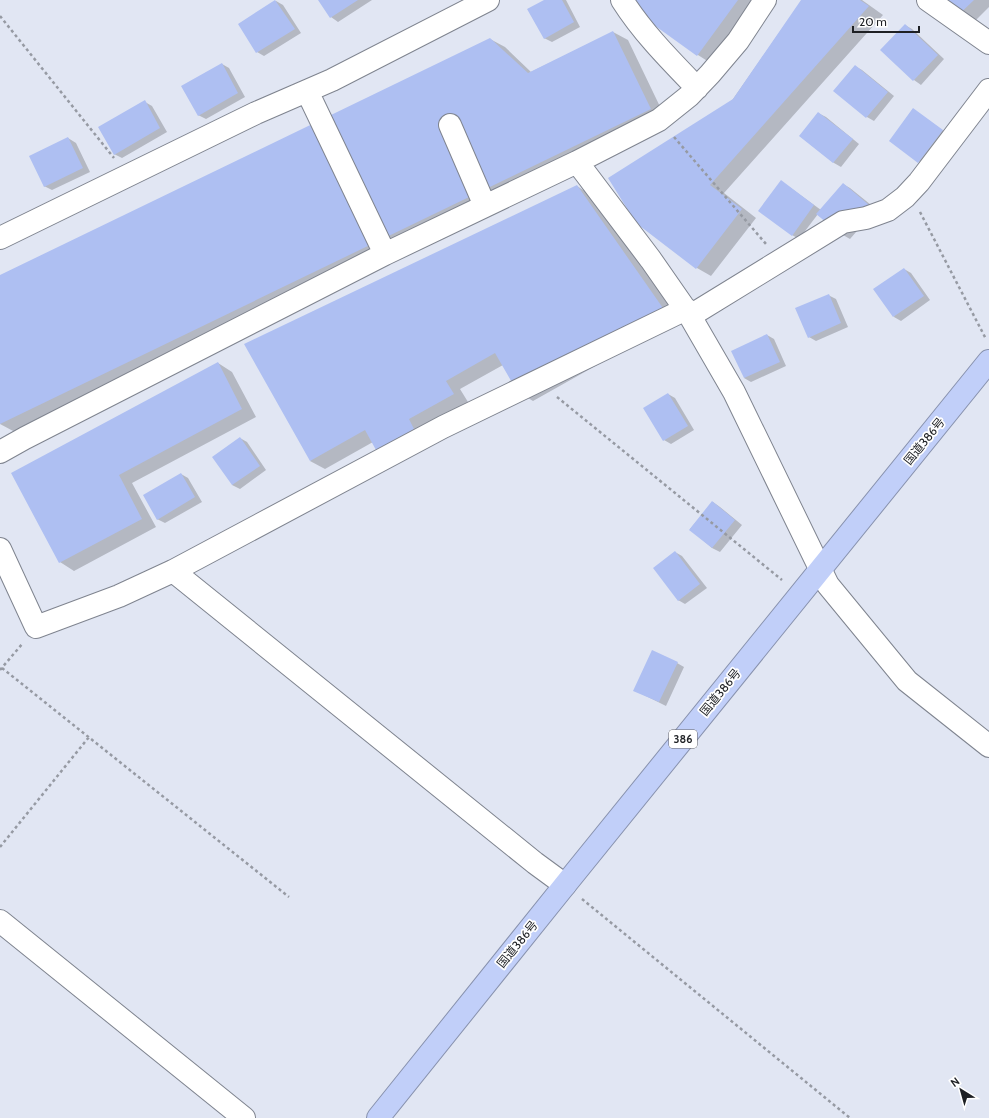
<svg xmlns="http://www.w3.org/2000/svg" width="989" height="1118" font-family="Cabin,'Noto Sans JP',sans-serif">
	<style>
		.shadow { fill: #0003 }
		.building { fill: #aebff2 }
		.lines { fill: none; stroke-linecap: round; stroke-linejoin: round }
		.minor-casing { stroke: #7f848f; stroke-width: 24 }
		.highway-casing { stroke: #8892ae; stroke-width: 24 }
		.path { stroke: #969aa3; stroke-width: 2.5; stroke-dasharray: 3 3; stroke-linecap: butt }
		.minor { stroke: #fff; stroke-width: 22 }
		.highway { stroke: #c1cff9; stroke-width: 22 }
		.labels { text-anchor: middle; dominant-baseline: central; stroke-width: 3.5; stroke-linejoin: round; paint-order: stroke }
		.shield { fill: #fff; stroke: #626366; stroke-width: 1 }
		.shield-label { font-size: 11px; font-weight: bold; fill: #1e2024 }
		.street-label { font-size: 12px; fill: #1e2024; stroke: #fff }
	</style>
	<rect width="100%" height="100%" fill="#e1e6f3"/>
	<!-- shadow -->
	<path class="shadow" d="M319,0h53l-34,22 -7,-5z
		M546,0h20l14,27 -28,15 -8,-4z
		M625,0h134l-47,64 -14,-9 -74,-54z
		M802,0h60l21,15 -159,178 32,25 -45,58 -14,-8 -60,-46 96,-123z
		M924,0h65v7l-23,23z
		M276,1l7,4 18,28 -37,23 -7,-4 -18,-28z
		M905,25l7,4 32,30 -23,26 -7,-5z
		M613,32l15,8 37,77 -650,315 -15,-8v-148l490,-237 15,8 26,25z
		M222,64l7,4 16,29 -39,22 -8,-4z
		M855,66l7,4 32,26 -20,25 -7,-4 -33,-26z
		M145,102l7,4 15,26 -45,26 -8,-4z
		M913,109l36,26 -23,31 -36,-25z
		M818,113l8,4 33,27 -18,23 -7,-4 -34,-27z
		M68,138l8,5 14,29 -38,18 -8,-4z
		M843,184l7,4 26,21 -26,30 -7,-4 -25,-21 -19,25 -7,-4 -4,-49 33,24z
		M577,186l14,9 88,124 -146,82 -15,-9 -15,-27 -43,24 8,13 -46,26 -30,30 -15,-9 -4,-7 -48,27 -15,-8z
		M904,269l7,4 19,27 -29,21 -7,-4z
		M828,295l8,4 12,28 -32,14 -7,-4z
		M767,335l7,4 12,27 -35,16 -7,-4z
		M218,363l14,9 24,45 -124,66 24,44 -82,44 -14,-9 -47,-89z
		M668,394l7,4 19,32 -23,14 -7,-4z
		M240,438l7,4 19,28 -26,19 -8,-4z
		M181,474l7,4 14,24 -37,21 -8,-4z
		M713,502l7,5 22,18 -22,27 -8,-4 -22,-19z
		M675,552l7,4 25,32 -22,16 -7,-4z
		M677,663l7,4 -18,39 -24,-12z"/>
	<!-- building -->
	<path class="building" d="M275,0l20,29 -39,24 -18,-29z
		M318,0h40l-28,18z
		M544,0h18l12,22 -30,17 -17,-30z
		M623,0h115l-41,56 -75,-54z
		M801,0h59l9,6 -159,179 32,24 -46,60 -60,-46 -28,-45 125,-79z
		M923,0h51l-23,22z
		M905,24l33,31 -25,26 -33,-31z
		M613,31l38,78 -651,315v-149l490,-237 38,35z
		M222,63l16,30 -40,23 -17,-30z
		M855,65l33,27 -22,26 -33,-27z
		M145,100l15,28 -46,27 -16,-28z
		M913,108l30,22 -25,33 -29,-22z
		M818,112l35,27 -20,24 -34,-27z
		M68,137l15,31 -39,19 -15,-31z
		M781,180l33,25 -22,31 -34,-25z
		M843,183l26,22 -26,31 -27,-22z
		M577,185l88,126 -147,82 -23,-40 -49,28 8,13 -45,25 5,10 -38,21 -11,-20 -55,31 -66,-117z
		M904,268l20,28 -31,21 -20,-28z
		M829,294l12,29 -33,15 -13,-30z
		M767,334l13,28 -36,16 -13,-27z
		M218,362l24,47 -123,66 23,44 -83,44 -48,-90z
		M668,393l20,33 -25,15 -20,-33z
		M240,437l20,29 -28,19 -20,-28z
		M181,473l14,24 -38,23 -14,-25z
		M712,501l23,19 -23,28 -23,-18z
		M675,551l25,33 -22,17 -25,-33z
		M652,650l26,12 -19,40 -26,-11z"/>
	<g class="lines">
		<!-- minor casing -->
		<g class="minor-casing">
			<path id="minor" d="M622,0c21,33 48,60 75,88
				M928,0l61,43
				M307,91l78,163
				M450,125l35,81
				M577,162l74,98 39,56 44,76 94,193 79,96 82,65
				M0,238l256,-125 76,-33 156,-80
				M690,316l153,-94 23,-4 22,-8 17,-13 14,-15 70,-92
				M0,452l25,-14 360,-184 192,-92 82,-42 30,-24 21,-22 28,-33 27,-41
				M0,549l36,78 83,-31 54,-25 270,-144 243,-118
				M173,571l362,292 30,22
				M0,921l244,197"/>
		</g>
		<!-- highway casing -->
		<g class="highway-casing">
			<path id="highway" d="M378,1118l187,-233 424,-524"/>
		</g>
		<!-- path -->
		<path class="path" d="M0,16l114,142
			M674,137l92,107
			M920,212l66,127
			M557,397l225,183
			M2,668l287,229
			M0,670l23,-27
			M0,847l89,-110
			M582,899l268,219"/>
		<!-- minor -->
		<use href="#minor" class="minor"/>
		<!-- highway -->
		<use href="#highway" class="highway"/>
	</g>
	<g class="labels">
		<!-- shield labels -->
		<rect class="shield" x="669" y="730" width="28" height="18" rx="3"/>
		<g class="shield-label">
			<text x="683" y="739">386</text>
		</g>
		<!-- street labels -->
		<g class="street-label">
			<text transform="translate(924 441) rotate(-51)">国道386号</text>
			<text transform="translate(720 692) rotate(-51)">国道386号</text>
			<text transform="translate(517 944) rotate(-51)">国道386号</text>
		</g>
	</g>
	<!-- north arrow -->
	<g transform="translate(961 1090) rotate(323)" stroke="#ffffff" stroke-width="3" paint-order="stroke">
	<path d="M0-3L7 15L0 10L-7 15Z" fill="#1e2024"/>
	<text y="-6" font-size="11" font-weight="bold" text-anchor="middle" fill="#1e2024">N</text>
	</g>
	<!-- scale -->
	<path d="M853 26v6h66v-6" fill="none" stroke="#1e2024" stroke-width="2"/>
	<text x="859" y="26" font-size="12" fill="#1e2024" stroke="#ffffff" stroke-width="3" paint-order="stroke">20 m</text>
</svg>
